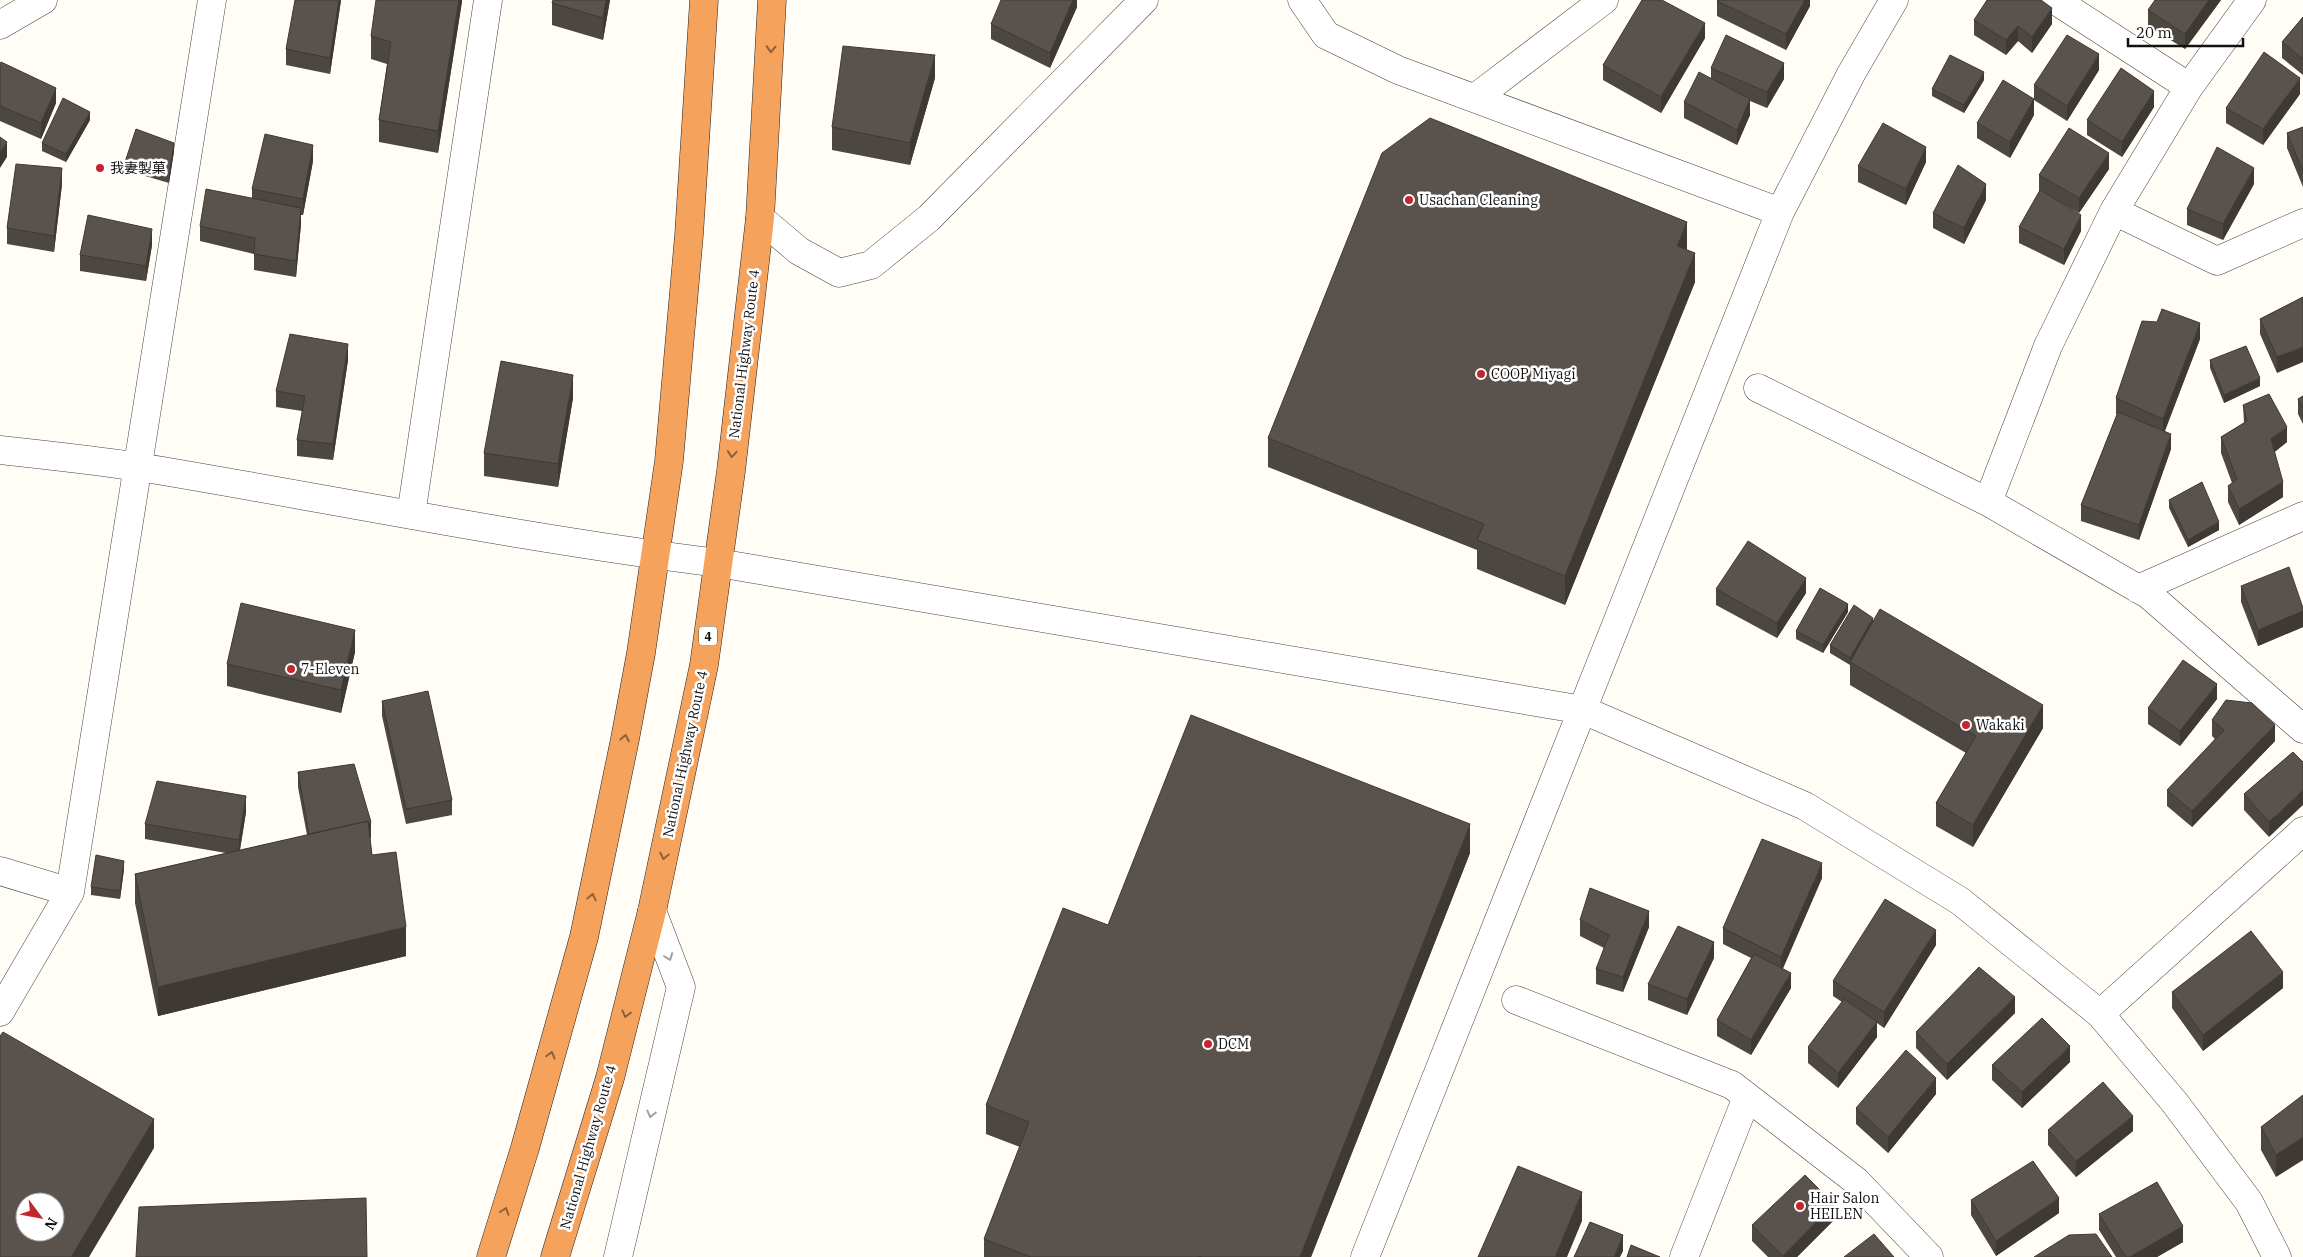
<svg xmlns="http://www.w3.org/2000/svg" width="2303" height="1257" font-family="'IBM Plex Serif','Noto Sans JP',serif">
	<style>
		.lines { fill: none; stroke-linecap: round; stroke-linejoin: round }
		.minor-casing { stroke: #444; stroke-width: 29 }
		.highway-casing { stroke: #222; stroke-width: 29 }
		.minor { stroke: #fff; stroke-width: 28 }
		.highway { stroke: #f5a25d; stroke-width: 28 }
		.wall { fill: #4d4742 }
		.shaded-wall { fill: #3f3936 }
		.building { fill: #5a524d; stroke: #3f3936; fill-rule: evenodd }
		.oneway { stroke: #8e613b }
		.oneway2 { stroke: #a0a0a0 }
		.poi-dot { fill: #c4262e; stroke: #fff; stroke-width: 2 }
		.labels { text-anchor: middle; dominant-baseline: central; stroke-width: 5; stroke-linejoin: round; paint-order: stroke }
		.shield { fill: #fff; stroke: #585858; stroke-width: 1 }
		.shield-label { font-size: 12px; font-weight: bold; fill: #111 }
		.poi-label { font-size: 14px; fill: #111; stroke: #fff; text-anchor: start }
		.street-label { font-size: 14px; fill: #111; stroke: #fff }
	</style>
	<rect width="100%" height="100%" fill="#fffdf5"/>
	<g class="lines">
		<!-- minor casing -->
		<g class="minor-casing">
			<path id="minor" d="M1302,0l24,35 72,35 382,142
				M2055,0l134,87
				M0,25l43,-25
				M1475,98l129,-98
				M2114,211l103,50 86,-38
				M760,218l39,33 40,22 32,-8 58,-47 215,-218
				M1758,388l230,114 161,93 154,134
				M0,450c46,5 93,10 139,17 193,32 385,72 579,96l865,147 222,96 155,95 140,113 75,89 74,99 28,55
				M1988,502l60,-156 66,-135 75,-124 63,-87
				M411,515l77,-515
				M2138,589l165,-73
				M0,871l70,21
				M1516,1000l216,85 124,96 73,76
				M0,1012l70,-120 142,-892
				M2100,1014l203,-183
				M618,1257l63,-270 -29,-76
				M1365,1257l415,-1045 71,-138 43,-74
				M1684,1257l63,-160"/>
		</g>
		<!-- highway casing -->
		<g class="highway-casing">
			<path id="highway" d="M491,1257l34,-109 59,-211 41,-198 16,-86 28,-192 20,-226 15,-235
				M555,1257l55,-179 42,-167 52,-246 27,-194 29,-253 12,-218"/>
		</g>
		<!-- minor -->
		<use href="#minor" class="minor"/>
		<!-- highway -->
		<use href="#highway" class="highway"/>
	</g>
	<!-- wall -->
	<path class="wall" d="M341,0l-11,74 -44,-9v-16z
		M462,0l-24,153 -59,-11v-22l8,-56 -16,-5v-23z
		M610,0l-7,40 -51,-15v-22z
		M1077,0v7l-27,61 -59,-29v-15z
		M1810,0v6l-24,44 -69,-34v-15z
		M2155,0h66l-36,49 -37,-23v-16z
		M2303,17v58l-21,-17v-16z
		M1974,20l78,4 -20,29 -14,-12 -12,14 -32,-20z
		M1705,38l-44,75 -58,-33v-15z
		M0,64l56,39 -15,36 -41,-18z
		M1711,68l73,11 -17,29 -17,-7v14l-13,30 -53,-27v-16l27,-24z
		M2099,70l-32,51 -33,-21v15l-24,43 -33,-20v-15l57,-24v-14z
		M935,78l-25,87 -78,-15v-23z
		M1984,80l-20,33 -32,-17v-7z
		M2300,94l-37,51 -37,-22v-15z
		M2154,107l-32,50 -35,-22v-15z
		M90,120l-24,42 -24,-11v-8z
		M2303,127v60l-16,-39v-15z
		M174,151l-5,32 -44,-13v-8z
		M313,161l-10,54h-2v9l-5,53 -42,-7v-16l-54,-13v-15l52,-27v-10z
		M1926,162l-20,43 -48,-23v-16z
		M2109,169l-30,44 -20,-11 22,29 -17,34 -45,-22v-16l21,-36h-1v-16z
		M62,184l-8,68 -47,-8v-16z
		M2254,184l-31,56 -36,-15v-16z
		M1986,200l-22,44 -31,-16v-15z
		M152,245l-6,36 -66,-10v-16z
		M1687,250l8,32 -130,323 -88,-36v-19l-209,-83v-29z
		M2303,297l-26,76 -17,-39v-15z
		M2200,339l-35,92 6,18 -32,91 -58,-19v-16l36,-91h-1v-16z
		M348,360l-15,100 -36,-4v-16l5,-29 -26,-4v-16z
		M2210,360l50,26 -36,17 -14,-35z
		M2303,396v28l-5,-10v-15z
		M573,398l-15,89 -74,-11v-23z
		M2243,405l44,37 -13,10 9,45 -44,28 -11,-23v-16l4,-3 -11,-30v-16l23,-14z
		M2169,500l50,30 -31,17 -19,-39z
		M2241,586l62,22v19l-45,19 -17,-44z
		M1716,589l90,4 -29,45 -61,-33z
		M1848,612l-25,41 -27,-14v-8z
		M1873,622l170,106 -70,119 -37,-21v-23l30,-50 -116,-68v-20l-20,-12v-8z
		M355,652l-14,61 -114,-27v-22z
		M2217,699l-37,47 -32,-22v-16z
		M382,701l70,99v15l-46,9 -24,-108z
		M2212,720l63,21 -83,86 -25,-21v-16l48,-51 -3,-3z
		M2293,752l-24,85 -25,-27v-16z
		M298,772l73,66h-1l2,17 34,101 -248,60 -23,-113v-29l91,-21 -81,-14v-15l101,-12 -6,38 67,-15 -9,-48z
		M1470,853l-159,404h-327v-18l36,-92 -34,-13v-29l122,-180z
		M124,869l-4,30 -29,-4v-8z
		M1822,878l-39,90 8,20 -40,67 -34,-19v-16l34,-62 -28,-14v-16z
		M1580,920l69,7 -26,65 -27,-8v-15l8,-21 -24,-12z
		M1936,945l-52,83 -7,-5v14l-39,51 -30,-25v-16l34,-45 -9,-6v-15z
		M1714,958l-27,57 -39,-15v-16z
		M2283,988l-80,63 -31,-43v-16z
		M2015,1013l-68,67 -31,-32v-16z
		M2070,1062l-48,46 -30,-28v-15z
		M1936,1094l-48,59 -32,-29v-16z
		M2303,1095l-27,82 -15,-27v-23z
		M2048,1130l85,1 -57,46 -28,-32z
		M1971,1200l88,13 -63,43 -25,-41z
		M2099,1214l84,28 -26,15h-41l-17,-27z
		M1834,1220l-37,37h-29l-16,-16v-16z"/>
	<!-- shaded-wall -->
	<path class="shaded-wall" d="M339,0h2l-11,74v-16z
		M459,0h3v2l-24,151v-22z
		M606,0h4l-7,40v-22z
		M1073,0h4v7l-27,61v-15z
		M1805,0h5v6l-24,44v-16z
		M2209,0h12l-36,49v-15z
		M2052,8v16l-20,29v-16z
		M1705,23v15l-44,75v-16z
		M2018,26v15l-12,14v-15z
		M2099,54v16l-32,51v-15z
		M935,55v23l-25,87v-22z
		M1784,63v16l-17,29v-16z
		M1984,72v8l-20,33v-8z
		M2300,78v16l-37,51v-16z
		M56,88v15l-15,36v-16z
		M2154,91v16l-32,50v-15z
		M1750,99v16l-13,30v-15z
		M2034,99v16l-24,43v-16z
		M90,112v8l-24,42v-8z
		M7,142v15l-7,11v-16z
		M174,143v8l-5,32v-8z
		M313,145v16l-10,54v-16z
		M1926,147v15l-20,43v-16z
		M2109,153v16l-30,44v-15z
		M62,168v16l-8,68v-16z
		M2254,168v16l-31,56v-16z
		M1986,184v16l-22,44v-16z
		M301,208v16l-5,53v-16z
		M2081,215v16l-17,34v-16z
		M1687,222v28l-10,-4z
		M152,229v16l-6,36v-15z
		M1695,253v29l-130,323v-29z
		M2200,323v16l-37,96v-16z
		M348,344v16l-15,100v-16z
		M2303,347v15l-26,11v-16z
		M573,375v23l-15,89v-23z
		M2260,378v8l-36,17v-8z
		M2287,427v15l-16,13v-16z
		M2171,434v15l-32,91v-15z
		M2283,482v15l-44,28v-16z
		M2219,522v8l-31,17v-7z
		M1806,578v15l-29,45v-15z
		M1848,604v8l-25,41v-8z
		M2303,611v16l-45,19v-16z
		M1873,618v8l-23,36v-4z
		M355,630v22l-14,61v-23z
		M2217,684v15l-37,47v-15z
		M2043,705v23l-70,119v-22z
		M2275,725v16l-83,86v-16z
		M2303,790v15l-34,32v-15z
		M246,796v16l-7,43v-15z
		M371,822v16l-61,14v-16z
		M1470,824v29l-159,404h-11z
		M124,861v8l-4,30v-8z
		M1822,863v15l-41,95v-16z
		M1649,911v16l-26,65v-15z
		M406,927v29l-248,60v-29z
		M1936,930v15l-52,83v-16z
		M1714,942v16l-27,57v-16z
		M2283,972v16l-80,63v-16z
		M1791,973v15l-40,67v-15z
		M2015,997v16l-68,67v-16z
		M1877,1022v15l-39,51v-15z
		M2070,1046v16l-48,46v-16z
		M1936,1078v16l-48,59v-16z
		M2133,1116v15l-57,46v-16z
		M154,1119v29l-65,109h-18z
		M2303,1137v23l-27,17v-22z
		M1582,1192v29l-15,36h-12z
		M2059,1198v15l-63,43v-15z
		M1834,1204v16l-37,37h-14z
		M2183,1226v16l-26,15h-27z
		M1623,1235v16l-3,6h-6z"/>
	<!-- building -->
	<path class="building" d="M295,0h44l-9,58 -44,-9z
		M376,0h83l-21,131 -59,-11 12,-78 -20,-6z
		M553,0h53l-3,18 -51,-15z
		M1001,0h72l-23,53 -59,-29z
		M1642,0h20l43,23 -44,74 -58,-32z
		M1718,0h87l-19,34 -69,-33z
		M1987,0h54l11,8 -20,29 -14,-11 -12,14 -32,-20z
		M2155,0h54l-24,34 -37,-24z
		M2303,17v42l-21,-17z
		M1726,35l58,28 -17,29 -56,-24z
		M2067,35l32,19 -32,52 -33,-21z
		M843,46l92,9 -25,88 -78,-16z
		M2264,52l36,26 -37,51 -37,-21z
		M1950,55l34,17 -20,33 -32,-16z
		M1,62l55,26 -15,35 -41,-17v-42z
		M2121,68l33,23 -32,51 -35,-22z
		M1699,72l51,27 -13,31 -53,-28z
		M2003,80l31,19 -24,43 -33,-19z
		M63,98l27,14 -24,42 -24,-11z
		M1430,118l257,104 -10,24 18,7 -130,323 -88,-36 7,-16 -216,-86 114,-285z
		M1883,123l43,24 -20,42 -48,-23z
		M2303,127v44l-16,-38z
		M2069,128l40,25 -30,45 -40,-23z
		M136,129l38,14 -5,32 -44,-13z
		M265,134l48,11 -10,54 -51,-10z
		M0,137l7,5 -7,10z
		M2217,147l37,21 -31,56 -36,-15z
		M16,164l46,4 -8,68 -47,-8z
		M1958,165l28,19 -22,44 -31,-15z
		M206,189l95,19 -5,53 -42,-7 1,-16 -55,-12z
		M2040,190l41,25 -17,34 -45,-22z
		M88,215l64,14 -6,37 -66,-11z
		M2303,297v50l-26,10 -17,-38z
		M2162,309l38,14 -37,96 -47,-21 26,-77 15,1z
		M290,334l58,10 -15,100 -36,-4 8,-44 -29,-5z
		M2246,346l14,32 -36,17 -14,-35z
		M501,361l72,14 -15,89 -74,-11z
		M2269,394l18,33 -16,12 12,43 -44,27 -11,-23 9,-7 -16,-42 26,-16 -4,-16z
		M2303,396v13l-5,-10z
		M2118,412l53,22 -32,91 -58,-20z
		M2202,482l17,40 -31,18 -19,-40z
		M1748,541l58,37 -29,45 -61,-34z
		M2289,567l14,41v3l-45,19 -17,-44z
		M1820,588l28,16 -25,41 -27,-14z
		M241,603l114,27 -14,60 -114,-26z
		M1854,605l19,13 -23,40 -20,-13z
		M1880,609l163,96 -70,120 -37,-22 40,-67 -126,-74z
		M2183,660l34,24 -37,47 -32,-23z
		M428,691l24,109 -46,9 -24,-108z
		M2226,700l26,3 23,22 -83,86 -25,-21 57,-60 -12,-10z
		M1191,715l279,109 -170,433h-98l-3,-1 -1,1h-167l-47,-18 45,-117 -43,-17 77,-197 45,17z
		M2293,752l10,10v28l-34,32 -25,-28z
		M354,764l17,58 -3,1v-2l-59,13 -11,-62z
		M157,781l89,15 -7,44 -94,-16z
		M368,821l4,34 24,-3 10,75 -248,60 -23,-113z
		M1762,839l60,24 -41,94 -58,-29z
		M96,855l28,6 -4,30 -29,-4z
		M1590,888l59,23 -26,66 -27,-8 13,-34 -29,-15z
		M1885,899l51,31 -52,82 -51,-31z
		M1678,926l36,16 -27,57 -39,-15z
		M2251,931l32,41 -80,63 -31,-43z
		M1754,954l37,19 -40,67 -34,-20z
		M1979,967l36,30 -68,67 -31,-32z
		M1844,999l33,23 -39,51 -30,-26z
		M2042,1018l28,28 -48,46 -30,-27z
		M3,1032l151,87 -83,138h-71v-221zM25,1202h30v30h-30z
		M1906,1050l30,28 -48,59 -32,-29z
		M2103,1082l30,34 -57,45 -28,-31z
		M2303,1095v42l-27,18 -15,-28z
		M2033,1161l26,37 -63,43 -25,-41z
		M1518,1166l64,26 -27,65h-77z
		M1805,1175l29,29 -51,52 -31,-31z
		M2157,1182l26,44 -53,31h-4l-27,-43z
		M366,1198l1,59h-231l3,-50z
		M1590,1222l33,13 -9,22h-40z
		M1874,1234l20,23h-50z
		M2096,1234l16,23h-78l35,-22z
		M1631,1245l29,12h-33z"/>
	<!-- one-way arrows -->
	<defs><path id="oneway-chevron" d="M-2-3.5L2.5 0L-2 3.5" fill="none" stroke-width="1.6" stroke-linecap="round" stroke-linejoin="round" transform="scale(1.25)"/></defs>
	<g class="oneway">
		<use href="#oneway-chevron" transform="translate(771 49) rotate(92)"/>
		<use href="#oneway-chevron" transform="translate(732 454) rotate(95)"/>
		<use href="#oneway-chevron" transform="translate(625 738) rotate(-79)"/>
		<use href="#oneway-chevron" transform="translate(664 856) rotate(102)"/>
		<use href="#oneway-chevron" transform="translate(592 897) rotate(-78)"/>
		<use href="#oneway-chevron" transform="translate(626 1014) rotate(104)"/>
		<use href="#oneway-chevron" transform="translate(551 1055) rotate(-75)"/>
		<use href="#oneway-chevron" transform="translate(505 1211) rotate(-72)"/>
	</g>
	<g class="oneway2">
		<use href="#oneway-chevron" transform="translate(669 957) rotate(69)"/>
		<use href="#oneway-chevron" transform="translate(651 1114) rotate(103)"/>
	</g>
	<!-- markers -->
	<g class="poi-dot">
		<circle cx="100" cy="168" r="5"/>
		<circle cx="1409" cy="200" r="5"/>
		<circle cx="1481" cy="374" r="5"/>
		<circle cx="291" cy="669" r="5"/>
		<circle cx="1966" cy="725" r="5"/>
		<circle cx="1208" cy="1044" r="5"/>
		<circle cx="1800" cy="1206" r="5"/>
	</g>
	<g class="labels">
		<!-- shield labels -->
		<rect class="shield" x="699" y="626.5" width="18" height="19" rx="4"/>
		<g class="shield-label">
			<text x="708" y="636">4</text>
		</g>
		<!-- poi labels -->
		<g class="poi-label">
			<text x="110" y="168">我妻製菓</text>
			<text x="1419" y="200">Usachan Cleaning</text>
			<text x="1491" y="374">COOP Miyagi</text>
			<text x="301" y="669">7-Eleven</text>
			<text x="1976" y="725">Wakaki</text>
			<text x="1218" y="1044">DCM</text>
			<text x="1810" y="1198">Hair Salon<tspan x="1810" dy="16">HEILEN</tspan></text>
		</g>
		<!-- street labels -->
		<g class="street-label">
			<text transform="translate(744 354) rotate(-83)">National Highway Route 4</text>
			<text transform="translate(685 754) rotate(-78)">National Highway Route 4</text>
			<text transform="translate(588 1147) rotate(-74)">National Highway Route 4</text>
		</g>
	</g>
	<!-- north arrow -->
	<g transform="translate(40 1217) rotate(122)"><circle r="24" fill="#ffffff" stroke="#a0a0a0"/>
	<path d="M0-4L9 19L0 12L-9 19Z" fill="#c4262e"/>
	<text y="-8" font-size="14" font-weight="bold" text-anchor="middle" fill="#111111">N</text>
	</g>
	<!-- scale -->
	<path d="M2128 38v8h115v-8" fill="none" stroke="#111111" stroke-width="2.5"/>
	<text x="2136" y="38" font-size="15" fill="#111111" stroke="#ffffff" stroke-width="4" paint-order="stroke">20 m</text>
</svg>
